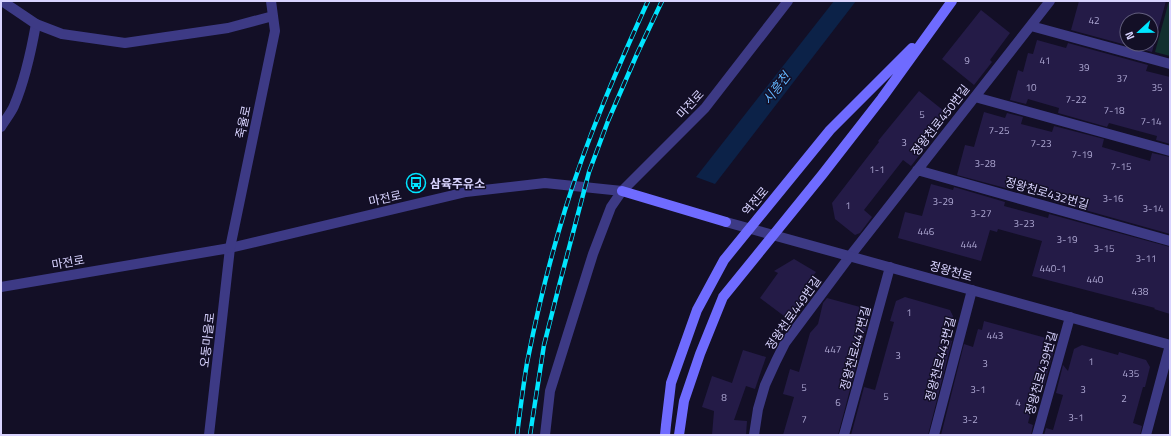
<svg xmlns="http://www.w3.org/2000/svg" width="1171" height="436" font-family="'Titillium Web','Noto Sans KR',sans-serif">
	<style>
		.green { fill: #12302f }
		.water { fill: #0c2248 }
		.building { fill: #241b47; fill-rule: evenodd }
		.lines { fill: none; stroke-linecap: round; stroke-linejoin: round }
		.service { stroke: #3d3a85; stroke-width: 10 }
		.minor { stroke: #3d3a85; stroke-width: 10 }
		.tertiary { stroke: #3d3a85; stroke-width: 10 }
		.secondary { stroke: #6f6bff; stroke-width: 10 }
		.rail-casing { stroke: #00e5ff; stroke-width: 4.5 }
		.rail { stroke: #130f26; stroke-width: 3; stroke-dasharray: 9; stroke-linecap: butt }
		.labels { text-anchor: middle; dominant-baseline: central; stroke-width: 3; stroke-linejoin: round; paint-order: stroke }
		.number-label { font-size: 10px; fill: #aca6d1 }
		.street-label { font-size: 12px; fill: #d9d4ff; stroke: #130f26 }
		.poi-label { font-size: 12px; font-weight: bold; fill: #d9d4ff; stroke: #130f26; text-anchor: start }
		.water-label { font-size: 13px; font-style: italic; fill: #62b6ff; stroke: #130f26 }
	</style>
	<rect width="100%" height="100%" fill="#130f26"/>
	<!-- green -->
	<path class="green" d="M1169,1h1v55l-15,-4z"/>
	<!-- water -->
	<path class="water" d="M834,1h22l-141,183 -19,-7z"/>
	<!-- building -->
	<path class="building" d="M1079,1h87l-14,51 -81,-22zM1127,20h24v24h-24z
		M981,10l29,23 -20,27 2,2 -18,23 -32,-26z
		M1037,40l29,8 2,-5 80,22 -2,6 24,6v67l-14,-4 1,-4 -48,-13 -2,4 -49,-14 1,-5 -31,-9 -2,5 -16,-4 8,-30 5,2 5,-19 5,1z
		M919,91l25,20 -21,27 6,5 -18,23 -8,-6 -39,50 8,7 -12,16 -5,2 -20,-16 -3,-16 47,-61 -1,-1z
		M984,112l21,6 2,-5 16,4 -2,7 31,8 2,-6 50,13 -2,8 48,14 2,-8 18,4v77l-117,-33 2,-9 -44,-11 -2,8 -52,-14 8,-30 9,2z
		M931,184l22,6 1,-3 51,15 -1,4 44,12 1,-4 121,33v67l-16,-5 1,-1 -123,-32 10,-35 -44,-12 -1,3 -7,-2 -9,31 -83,-23 7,-26 17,4z
		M794,259l22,13 -14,19 5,1 -19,27 -28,-21 18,-25 -4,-2z
		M905,297l45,13 3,6 -6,23 5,2 -24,94h-77l13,-48 11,3 19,-68 -4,-1 6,-20z
		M827,298l44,12 -33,125h-55l11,-38 -11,-3 7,-25 9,3 11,-39 8,-9 5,-21z
		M984,321l62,17 8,12 -11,39 -6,-1 -9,35 5,2 -2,10h-90l23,-91 9,3 5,-18 4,1z
		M1082,345l36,10 1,-3 27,8 4,7 -5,20h-2l-10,36 9,3 -2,9h-96l2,-7 7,2 10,-35 -7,-2 7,-28 5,6 6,-22z
		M743,350l23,7 -11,32 -9,-3 -12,34 13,1 -1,14h-34l2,-24 -12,-4 10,-31 20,7z"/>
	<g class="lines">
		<!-- service -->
		<path class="service" d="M622,191l83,-83 83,-107"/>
		<!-- minor -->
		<path class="minor" d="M1031,26l139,38
			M975,97l195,54
			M1,127c4,-7 10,-14 13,-21 11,-26 17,-54 22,-82
			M917,170l253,71
			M1,287l229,-39 236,-56 79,-9 77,8 -11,16 -18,47 -43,137 -5,44
			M209,435l21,-187
			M754,435l4,-26 7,-24 11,-24 9,-18 65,-87 200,-255
			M844,435l46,-168
			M934,435l38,-145
			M1037,435l33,-118
			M1146,435l24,-90"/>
		<!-- tertiary -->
		<path class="tertiary" d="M2,1l34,23 26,10 63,9 103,-15 45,-12
			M726,222l444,123
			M230,248l45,-217 -4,-30"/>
		<!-- secondary -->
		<path class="secondary" d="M622,191l104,31
			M665,435l1,-10 5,-42 26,-73 27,-50 106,-130 82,-82
			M679,435l5,-34 16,-47 23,-57 99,-122 60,-77 70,-97"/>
		<!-- rail casing -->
		<g class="rail-casing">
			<path id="rail" d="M517,435c3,-24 6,-48 10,-72 10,-51 23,-104 38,-153 22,-72 52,-141 83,-209
				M530,435l14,-90 15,-59 30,-114 19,-51 29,-67 25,-53"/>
		</g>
		<!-- rail -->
		<use href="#rail" class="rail"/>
	</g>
	<!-- icons -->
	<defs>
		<g id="bus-ring" transform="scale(1)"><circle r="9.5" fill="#130f26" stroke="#00e5ff" stroke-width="1.5"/><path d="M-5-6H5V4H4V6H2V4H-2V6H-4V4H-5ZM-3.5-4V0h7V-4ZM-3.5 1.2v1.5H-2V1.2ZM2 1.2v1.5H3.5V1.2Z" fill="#00e5ff"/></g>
	</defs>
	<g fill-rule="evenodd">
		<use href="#bus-ring" x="416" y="183"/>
	</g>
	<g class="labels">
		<!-- number labels -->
		<g class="number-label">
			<text x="1094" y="20">42</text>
			<text x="967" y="60">9</text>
			<text x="1045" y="60">41</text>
			<text x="1084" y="67">39</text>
			<text x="1122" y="78">37</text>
			<text x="1031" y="87">10</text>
			<text x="1157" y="87">35</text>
			<text x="1076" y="99">7-22</text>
			<text x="1114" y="110">7-18</text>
			<text x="922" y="114">5</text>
			<text x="1151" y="121">7-14</text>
			<text x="999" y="130">7-25</text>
			<text x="904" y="142">3</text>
			<text x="1041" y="143">7-23</text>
			<text x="1082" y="154">7-19</text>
			<text x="985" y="163">3-28</text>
			<text x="1121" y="166">7-15</text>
			<text x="877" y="169">1-1</text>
			<text x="1113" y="198">3-16</text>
			<text x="943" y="201">3-29</text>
			<text x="848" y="205">1</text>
			<text x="1153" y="208">3-14</text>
			<text x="981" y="213">3-27</text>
			<text x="1024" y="223">3-23</text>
			<text x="926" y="231">446</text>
			<text x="1067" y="239">3-19</text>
			<text x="969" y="244">444</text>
			<text x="1104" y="248">3-15</text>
			<text x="1146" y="258">3-11</text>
			<text x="1053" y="268">440-1</text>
			<text x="1095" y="279">440</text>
			<text x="1140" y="291">438</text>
			<text x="909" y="312">1</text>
			<text x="995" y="335">443</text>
			<text x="833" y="349">447</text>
			<text x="898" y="355">3</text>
			<text x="1091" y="361">1</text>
			<text x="985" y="363">3</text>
			<text x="1131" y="373">435</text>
			<text x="804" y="387">5</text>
			<text x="978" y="389">3-1</text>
			<text x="1083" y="389">3</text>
			<text x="886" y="396">5</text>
			<text x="724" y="397">8</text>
			<text x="1124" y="398">2</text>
			<text x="838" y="402">6</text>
			<text x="1018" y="402">4</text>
			<text x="1076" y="417">3-1</text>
			<text x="804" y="419">7</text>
			<text x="970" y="419">3-2</text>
		</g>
		<!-- street labels -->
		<g class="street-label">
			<text transform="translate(690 104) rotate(-47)">마전로</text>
			<text transform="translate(940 120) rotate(-52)">정왕천로450번길</text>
			<text transform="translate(243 122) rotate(-78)">죽율로</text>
			<text transform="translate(1047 193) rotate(16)">정왕천로432번길</text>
			<text transform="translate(385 198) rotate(-13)">마전로</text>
			<text transform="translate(755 201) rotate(-50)">역전로</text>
			<text transform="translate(68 262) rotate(-10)">마전로</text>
			<text transform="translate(951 271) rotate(16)">정왕천로</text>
			<text transform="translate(793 313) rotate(-55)">정왕천로449번길</text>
			<text transform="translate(207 340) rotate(-84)">오동마을로</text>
			<text transform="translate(855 348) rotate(-75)">정왕천로447번길</text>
			<text transform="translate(940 359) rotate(-75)">정왕천로443번길</text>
			<text transform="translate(1041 373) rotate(-74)">정왕천로439번길</text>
		</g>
		<!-- poi labels -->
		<g class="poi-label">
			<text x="430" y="183">삼육주유소</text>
		</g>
		<!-- water labels -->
		<g class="water-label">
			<text transform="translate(776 88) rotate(-52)">시흥천</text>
		</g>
	</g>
	<!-- border -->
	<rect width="1171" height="436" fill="none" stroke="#d9d4ff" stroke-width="4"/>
	<!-- north arrow -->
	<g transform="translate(1139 32) rotate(248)"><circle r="19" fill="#130f26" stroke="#625e7d"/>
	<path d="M0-3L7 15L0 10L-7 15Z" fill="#00e5ff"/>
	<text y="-6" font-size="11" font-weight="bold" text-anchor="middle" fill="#d9d4ff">N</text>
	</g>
</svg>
